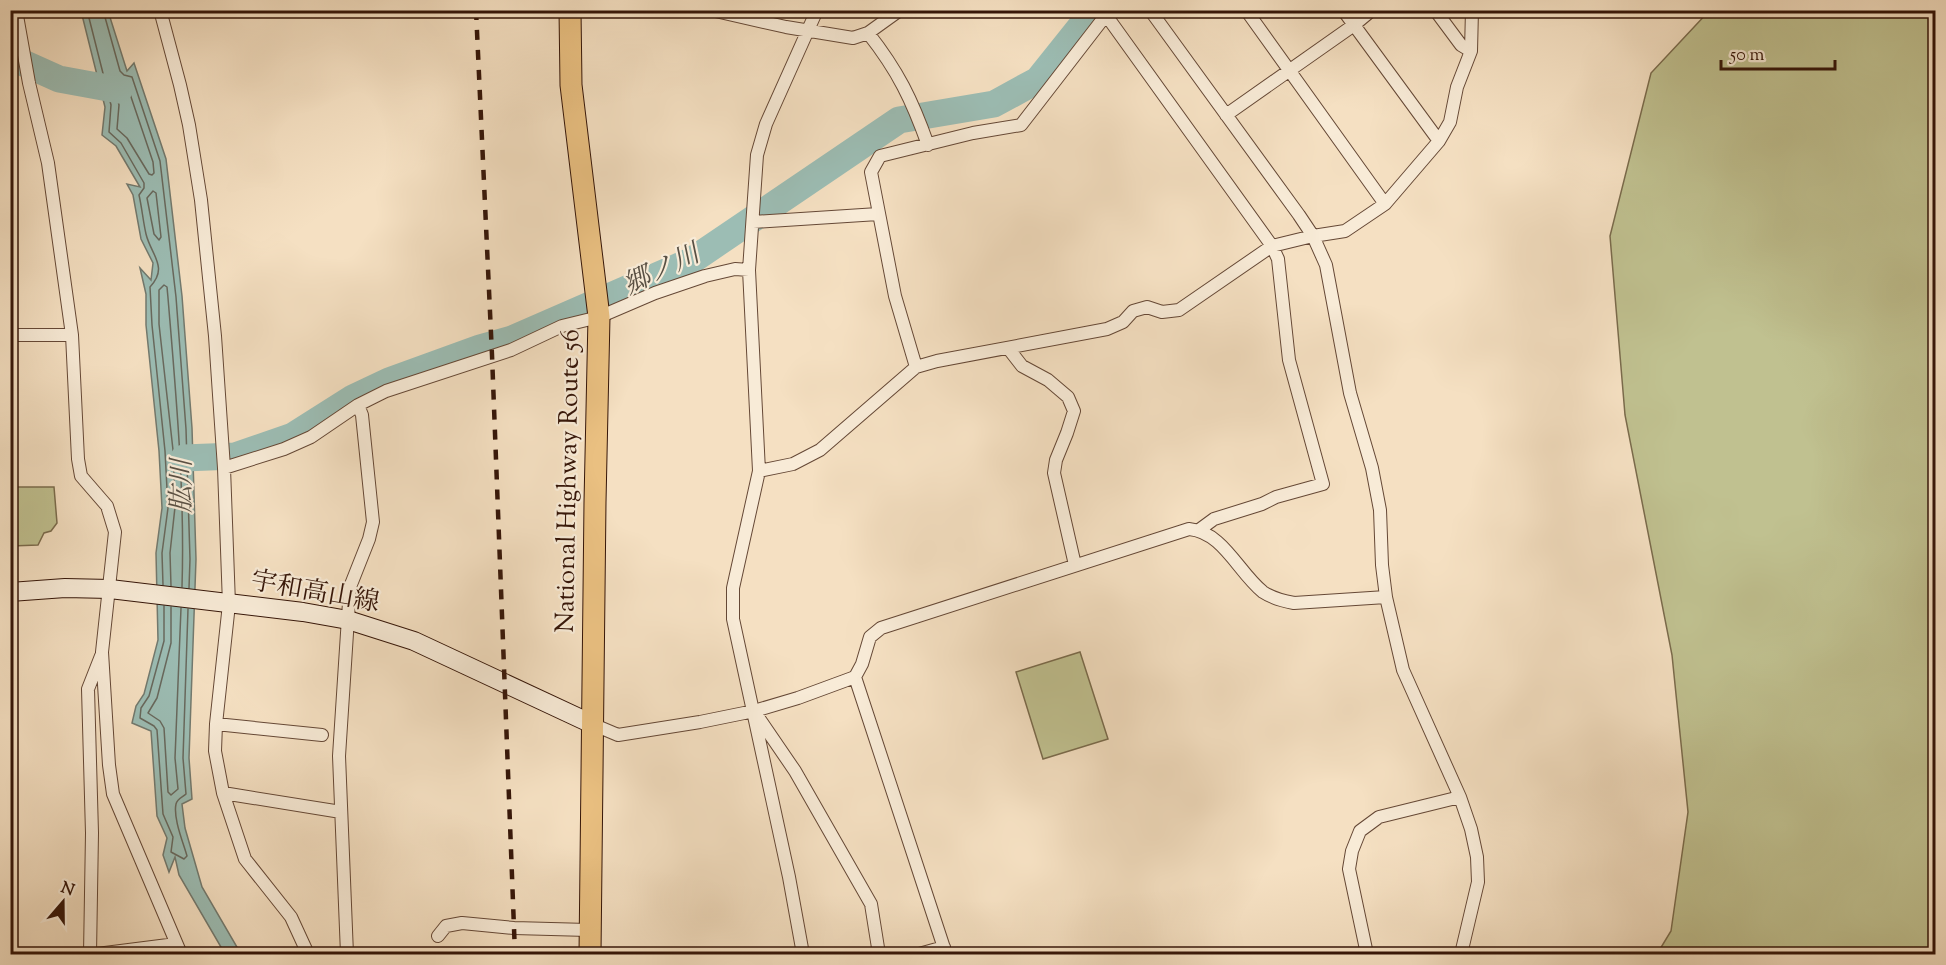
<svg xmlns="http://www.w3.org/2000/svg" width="1946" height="965" font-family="'Sorts Mill Goudy','Noto Serif JP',serif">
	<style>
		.green { fill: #c0c190; stroke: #7a6b4c; stroke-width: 1.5 }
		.water { fill: #9cbdb4; stroke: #737a6f; stroke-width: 1.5 }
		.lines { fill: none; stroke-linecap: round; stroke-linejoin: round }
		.shore { stroke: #68695e; stroke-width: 1.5 }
		.river { stroke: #9cbdb4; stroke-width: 27 }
		.minor-casing { stroke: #654836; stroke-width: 14 }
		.secondary-casing { stroke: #351508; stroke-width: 20 }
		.trunk-casing { stroke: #351508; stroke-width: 23 }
		.minor { stroke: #f8ebd7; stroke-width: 12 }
		.secondary { stroke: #f8ebd7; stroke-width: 18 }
		.trunk { stroke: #eac081; stroke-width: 21 }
		.rail { stroke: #351508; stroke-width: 4.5; stroke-dasharray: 10 10; stroke-linecap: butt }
		.labels { text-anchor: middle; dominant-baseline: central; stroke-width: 4.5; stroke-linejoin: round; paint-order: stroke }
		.street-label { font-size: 26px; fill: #351508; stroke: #f8ebd7 }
		.water-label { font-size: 27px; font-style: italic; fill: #595044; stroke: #f8ebd7 }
	</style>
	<rect width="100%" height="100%" fill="#f5e0c2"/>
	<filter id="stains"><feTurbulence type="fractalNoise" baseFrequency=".00333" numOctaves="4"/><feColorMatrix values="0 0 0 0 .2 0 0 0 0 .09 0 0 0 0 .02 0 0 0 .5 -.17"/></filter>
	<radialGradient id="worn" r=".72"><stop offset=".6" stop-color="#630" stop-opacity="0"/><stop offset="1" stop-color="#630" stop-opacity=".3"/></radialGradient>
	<!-- green -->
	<path class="green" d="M1709,11h226v943h-278l14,-23 17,-119 -16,-157 -47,-240 -15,-179 41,-163z
		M15,487h39l3,36 -6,8 -7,2 -6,12 -27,1v-56z
		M1080,652l28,87 -65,20 -27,-87z"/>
	<!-- water -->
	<path class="water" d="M81,11h27l19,60 7,-8 32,96 16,137 10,132 4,131 -7,199 3,41 -10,5 3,24 17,59 39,67h-16l-46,-79 -4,-18 -6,15 -6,-17 4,-17 -10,-22 -6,-85 -19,-8 4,-17 8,-12 14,-54 -2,-87 6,-45 -3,-57 -13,-126v-31l-6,-26 11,12 2,-17 -12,-24 -8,-44 -6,-11 13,3 -24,-41 -14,-11 3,-28z"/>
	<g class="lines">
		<!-- shore -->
		<path class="shore" d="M87,10l24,95 -2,27 12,11 23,40v5l-5,7c3,13 4,26 7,39 5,21 23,33 4,53l2,38 13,126 3,57 -6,45 1,32
			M103,10l17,61 4,4 8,2 28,84 16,136 10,132 4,130 -1,29
			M115,79l12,6 26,77 1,11 -2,2 -3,-1 -22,-36 -10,-9 2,-24 -6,-23z
			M153,191l3,2 5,44 -2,3 -5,-6 -7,-36z
			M171,586l-1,-33 5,-46 -2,-57 -14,-126v-34l5,-5 3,2 1,11c8,96 17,193 14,289
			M164,606v35l-15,55 -8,12 -1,10 14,8 3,4 6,84 10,23 -2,15 13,7 3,-3c-4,-14 -14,-38 -11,-52 1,-5 7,-7 10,-10l-3,-36 5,-149
			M171,607v36l-14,55 -9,15 12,8 4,7 4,64 3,3 7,-6 -3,-31 6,-150"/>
		<!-- river -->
		<path class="river" d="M10,57l49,22 60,11
			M184,458l51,-2 58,-20 60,-38 36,-17 91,-33 32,-9 179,-78 208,-141 95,-16 44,-24 56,-70"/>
		<!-- minor casing -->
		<g class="minor-casing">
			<path id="minor" d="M16,10l13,73 19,80 24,172 6,124 3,17 26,30 8,26 -13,120 7,113 4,29 68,160
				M160,10l20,75 9,40 12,75 14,136 9,132 5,136 -13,120 -1,27 8,42 22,66 46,58 17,37
				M711,10l75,17 67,11 15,-5 32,-23
				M1150,10l149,205 14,21 13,29 24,128 22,75 8,42 2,55 4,32 17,73 57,127 11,32 6,28 1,25 -17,72
				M1246,10l139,194
				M1343,10l96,131
				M1435,10l26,35 10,6
				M868,33c30,38 44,67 60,112
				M1226,115l128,-90 18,-15
				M753,222l125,-8
				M10,335h62
				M1008,348l14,18 26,14 20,17 6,14 -7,22 -11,27 -2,13 21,92
				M916,367l-21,-71 -24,-124 9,-16 93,-23 48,-8 85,-110 166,231 6,13 11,101 34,124 -47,13 -14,7 -48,15 -15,11
				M224,468l60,-19 27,-12 47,-32 28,-14 125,-41 51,-24 37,-9 56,-24 50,-17 30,-7 14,1
				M759,471l34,-7 27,-14 96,-83 21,-6 170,-32 16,-7 10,-11 14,-4 15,5 17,-2 93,-64 41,-10 32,-5 40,-27 54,-63 11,-19 7,-35 14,-36 1,-41
				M855,677l91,277
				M758,717l37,54 76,133 8,50
				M216,724l106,11
				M592,724l26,11 82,-13 54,-11 44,-13 57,-21 7,-13 8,-27 11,-9 308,-99c34,3 49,43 74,63 9,6 20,9 31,11l92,-6
				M223,793l118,19
				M438,936l8,-10 16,-3 52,5 74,2
				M90,954l2,-121 -4,-144 13,-33
				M97,954l79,-10
				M347,954l-8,-198 11,-169 19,-48 4,-17 -11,-107 -4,-10
				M803,954l-14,-77 -56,-258v-31l26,-117 -10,-201 8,-115 9,-31 51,-114
				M919,954l25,-7
				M1367,954l-18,-85 3,-18 8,-20 19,-14 81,-20"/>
		</g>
		<!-- secondary casing -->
		<g class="secondary-casing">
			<path id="secondary" d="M10,592l55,-4 45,1 193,23 45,8 66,21 178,83"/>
		</g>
		<!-- trunk casing -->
		<g class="trunk-casing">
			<path id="trunk" d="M570,10l1,75 28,232 -4,185 -5,452"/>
		</g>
		<!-- minor -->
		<use href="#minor" class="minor"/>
		<!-- secondary -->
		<use href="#secondary" class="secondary"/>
		<!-- trunk -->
		<use href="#trunk" class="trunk"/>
		<!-- rail -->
		<path class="rail" d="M476,10l16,345 23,599"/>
	</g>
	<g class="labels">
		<!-- street labels -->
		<g class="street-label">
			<text transform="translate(569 481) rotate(-89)">National Highway Route 56</text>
			<text transform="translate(315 593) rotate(10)">宇和高山線</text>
		</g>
		<!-- water labels -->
		<g class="water-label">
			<text transform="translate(662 271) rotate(-26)">郷ノ川</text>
			<text transform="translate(183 486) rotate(-90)">肱川</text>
		</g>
	</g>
	<!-- margin -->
	<rect width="1946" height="965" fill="none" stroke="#f5e0c2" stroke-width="36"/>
	<rect x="12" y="12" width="1922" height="941" fill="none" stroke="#351508" stroke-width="3"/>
	<rect x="18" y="18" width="1910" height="929" fill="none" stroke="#351508" stroke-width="1.5"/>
	<!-- north arrow -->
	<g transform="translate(63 902) rotate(20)" stroke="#f8ebd7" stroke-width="4.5" paint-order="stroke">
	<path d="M0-4.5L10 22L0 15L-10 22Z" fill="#351508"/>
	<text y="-9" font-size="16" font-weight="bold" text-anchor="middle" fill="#351508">N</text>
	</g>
	<!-- scale -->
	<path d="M1721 60v9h114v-9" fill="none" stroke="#351508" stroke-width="3"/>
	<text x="1730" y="60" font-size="18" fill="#351508" stroke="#f8ebd7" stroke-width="4.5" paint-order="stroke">50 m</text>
	<rect width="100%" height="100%" filter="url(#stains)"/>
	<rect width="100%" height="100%" fill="url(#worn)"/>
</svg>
